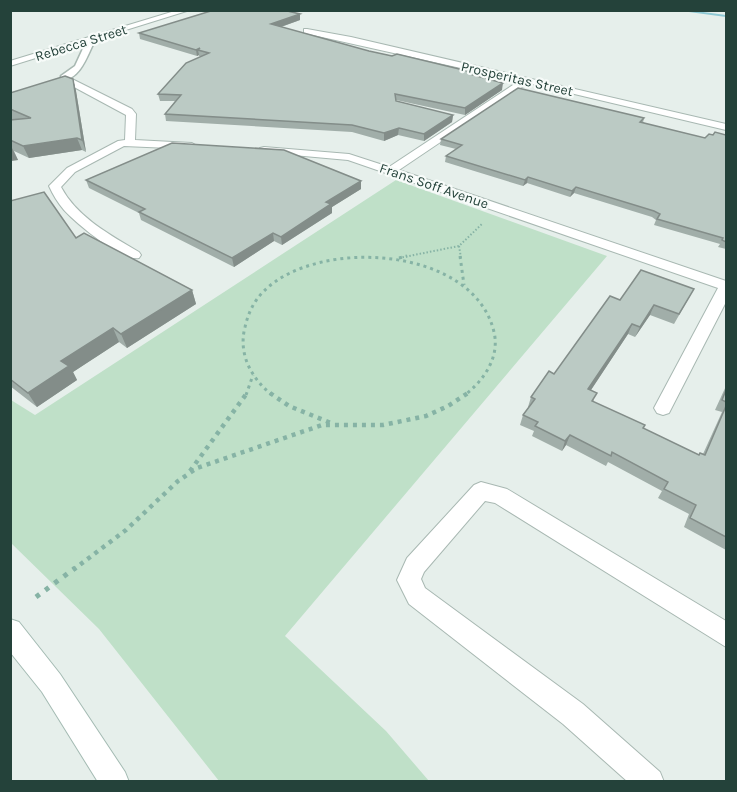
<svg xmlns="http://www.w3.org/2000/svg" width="737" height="792" font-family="Karla,sans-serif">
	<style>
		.green { fill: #bfe0c8 }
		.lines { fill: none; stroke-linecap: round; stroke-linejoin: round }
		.stream { fill: #8ec9d4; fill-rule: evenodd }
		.lane-casing { stroke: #a8b8b2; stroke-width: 3 }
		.street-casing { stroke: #a8b8b2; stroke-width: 2 }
		.secondary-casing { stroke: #a4bbb3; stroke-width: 2 }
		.path-far3 { stroke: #86b3a5; stroke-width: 2; stroke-dasharray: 1.5 2; stroke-linecap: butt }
		.path-far2 { stroke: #86b3a5; stroke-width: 3; stroke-dasharray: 3 4; stroke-linecap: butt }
		.path-far1 { stroke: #86b3a5; stroke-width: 4.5; stroke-dasharray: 4 5; stroke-linecap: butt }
		.path { stroke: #86b3a5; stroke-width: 5; stroke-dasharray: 4.5 7; stroke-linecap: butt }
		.lane { fill: #fff; fill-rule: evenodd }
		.street { fill: #fff; fill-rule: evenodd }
		.secondary { fill: #fff; fill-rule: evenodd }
		.wall { fill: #a1aea9 }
		.shaded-wall { fill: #838d89 }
		.building { fill: #bbcac4; stroke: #838d89; stroke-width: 1.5 }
		.labels { text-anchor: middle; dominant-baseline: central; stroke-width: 4.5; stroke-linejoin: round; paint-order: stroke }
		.far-street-label { font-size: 14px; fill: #24423a; stroke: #f7fbf9 }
	</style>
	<rect width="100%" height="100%" fill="#e6efeb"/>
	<!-- green -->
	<path class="green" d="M396,180l211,76 -322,380 101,95 43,50h-210l-120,-152 -88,-86v-143l24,15z"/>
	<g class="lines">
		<!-- stream -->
		<path class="stream" d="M688,10l38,5v2l-52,-7z"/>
		<!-- lane casing -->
		<g class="lane-casing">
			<path id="lane" d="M91,38l4,2c-7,14 -15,41 -34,40v-4l14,-10 12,-26z"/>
		</g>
		<!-- street casing -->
		<g class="street-casing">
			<path id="street" d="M178,10h12l-180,56v-5z
				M307,29l44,8 375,87v6l-198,-47 -129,87 327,111v21l-57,111 -6,2 -6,-2 -3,-5 64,-120 -370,-128 -88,-8v-4l4,-1 85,7 40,13 130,-86 -215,-48v-4z
				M64,75l68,34 4,5 -1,26 57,3 5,3 -5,3 -68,-3 -49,26 -14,15c16,30 49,48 78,65l2,3 -2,3c-17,4 -63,-35 -75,-48 -6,-7 -11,-15 -15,-24l18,-18 51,-27 7,-1 1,-25 -65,-35 -1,-2z
				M481,482l26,7 219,132v26l-231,-144 -10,-2 -61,71 -3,7 4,9 158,116 77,68 4,10h-36l-65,-58 -154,-120 -12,-24 10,-22 67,-73z"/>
		</g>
		<!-- secondary casing -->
		<g class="secondary-casing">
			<path id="secondary" d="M10,619l9,3 41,52 65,98 4,10h-31l-56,-90 -32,-40z"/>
		</g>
		<!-- path-far3 -->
		<path class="path-far3" d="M459,246l2,12
			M399,258l60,-12 24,-23"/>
		<!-- path-far2 -->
		<path class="path-far2" d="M460,256l4,29
			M399,258l8,-2
			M246,395l7,-20
			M272,395c-21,-17 -34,-41 -27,-68 3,-13 8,-25 19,-36 54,-54 210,-45 230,41 6,25 -10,48 -29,63"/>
		<!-- path-far1 -->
		<path class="path-far1" d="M270,393l19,13 42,17
			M190,471l57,-78
			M73,570l53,-40 52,-49 19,-13 125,-43h61l43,-9 22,-10 20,-13"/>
		<!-- path -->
		<path class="path" d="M36,597l39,-29"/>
		<!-- lane -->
		<use href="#lane" class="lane"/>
		<!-- street -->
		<use href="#street" class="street"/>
		<!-- secondary -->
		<use href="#secondary" class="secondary"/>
	</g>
	<!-- wall -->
	<path class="wall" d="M300,20l-19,7 88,24 107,22v3l26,14 -37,25 -69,-15v1l57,14 -1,7 -28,19 -26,-6 -14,6 -32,-9 -186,-11 -1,-7 10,-13h-15l-2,-7 43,-37 -2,-1v-1l-2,1 -57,-17 -1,-6z
		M73,79l3,12 10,61 -4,-2 -53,8 -15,-7 4,9 -8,1v-41h4l-4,-2v-25z
		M644,118l-1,5 62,15 8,-3h13v114l-8,-2 2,-3 -66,-19 2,-5 -4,-3 -78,-24 -4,4 -43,-14 -4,3 -78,-24 1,-6 10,-7 -16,-4 1,-6z
		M86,180l275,1v8l-29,18v6l-50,32 -8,-4 -40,26 -93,-47 -2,-7 -50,-25z
		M10,201l66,37 116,52 4,14 -69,44 -8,-6 -46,30 4,8 -40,27 -27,-21z
		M694,289l-20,35 -24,-9 -15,22 -7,-3 -37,56 3,12 49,26 56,27 4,-1 19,-42 -7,-2 11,-24v164l-42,-23 5,-13 -31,-16 4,-7 -54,-29 -2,4 -40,-21 -4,6 -30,-15 2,-5 -14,-6 3,-10 5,-7v-1l3,-10 23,-23 66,-74z"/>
	<!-- shaded-wall -->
	<path class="shaded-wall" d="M300,14v6l-28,10 -1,-6z
		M200,48l-2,2 1,5 -2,1 -1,-6z
		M73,79l3,12 10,61 -4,-12z
		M503,83l-1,7 -37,25v-7z
		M453,115l-1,7 -28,19v-7z
		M399,128l-1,7 -14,6v-8z
		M77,138l5,12 -53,8 -6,-12z
		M10,148h2l6,12 -8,1z
		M528,177l-1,6 -4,3 2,-6z
		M361,181v8l-29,18v6l-50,32 -1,-8 45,-35z
		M576,187l-2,6 -4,4 2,-6z
		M273,233l1,8 -40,26 -2,-9z
		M192,290l4,14 -69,44 -6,-14z
		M654,305l-4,10 -15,22 5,-10z
		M632,324l-4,10 -43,65 3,-10z
		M113,328l6,14 -46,30 4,8 -40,27 -9,-14 33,-32z
		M570,435l-4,10 -4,6 3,-10z"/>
	<!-- building -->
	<path class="building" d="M214,10h69l17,4 -29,10 98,27 23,5 5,-2 79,19 -3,2 30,8 -38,25 -70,-14 1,7 57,14 -29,19 -25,-6 -15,5 -32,-8 -187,-11 16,-19 -23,-1 28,-31 23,-10 -11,-3 2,-2 -4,2 -57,-17z
		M65,76l8,3 9,61 -5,-2 -54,8 -13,-6v-20l21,-2 -21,-9v-16z
		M518,88l126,30 -4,4 65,16 4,-4 4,1 2,-3 11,3v107l-4,-2 1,-2 -66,-19 3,-5 -6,-3 -78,-24 -4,4 -44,-14 -3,3 -79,-24 16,-11 -21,-6z
		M172,143l112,7 77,31 -35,21 5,2 -50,33 -8,-4 -41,25 -93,-46 6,-3 -59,-29z
		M44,192l32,46 8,-5 108,57 -71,44 -8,-6 -52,33 8,5 -41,27 -18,-14v-178z
		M641,270l53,19 -15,25 -25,-9 -14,22 -8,-3 -44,65 9,4 -5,8 53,24 -2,3 56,27 1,-2 5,2 21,-49v131l-36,-19 6,-13 -32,-16 4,-7 -56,-30 -1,4 -41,-21 -5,6 -30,-15 3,-4 -15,-7 12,-16 -4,-2 18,-26 5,3 56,-78 10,4z
		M726,390v12l-4,-2z"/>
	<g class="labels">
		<!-- far-street labels -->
		<g class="far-street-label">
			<text transform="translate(81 43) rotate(-17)">Rebecca Street</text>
			<text transform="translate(517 79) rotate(13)">Prosperitas Street</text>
			<text transform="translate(434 186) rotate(19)">Frans Soff Avenue</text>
		</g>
	</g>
	<!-- border -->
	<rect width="737" height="792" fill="none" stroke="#24423a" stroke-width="24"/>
</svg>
